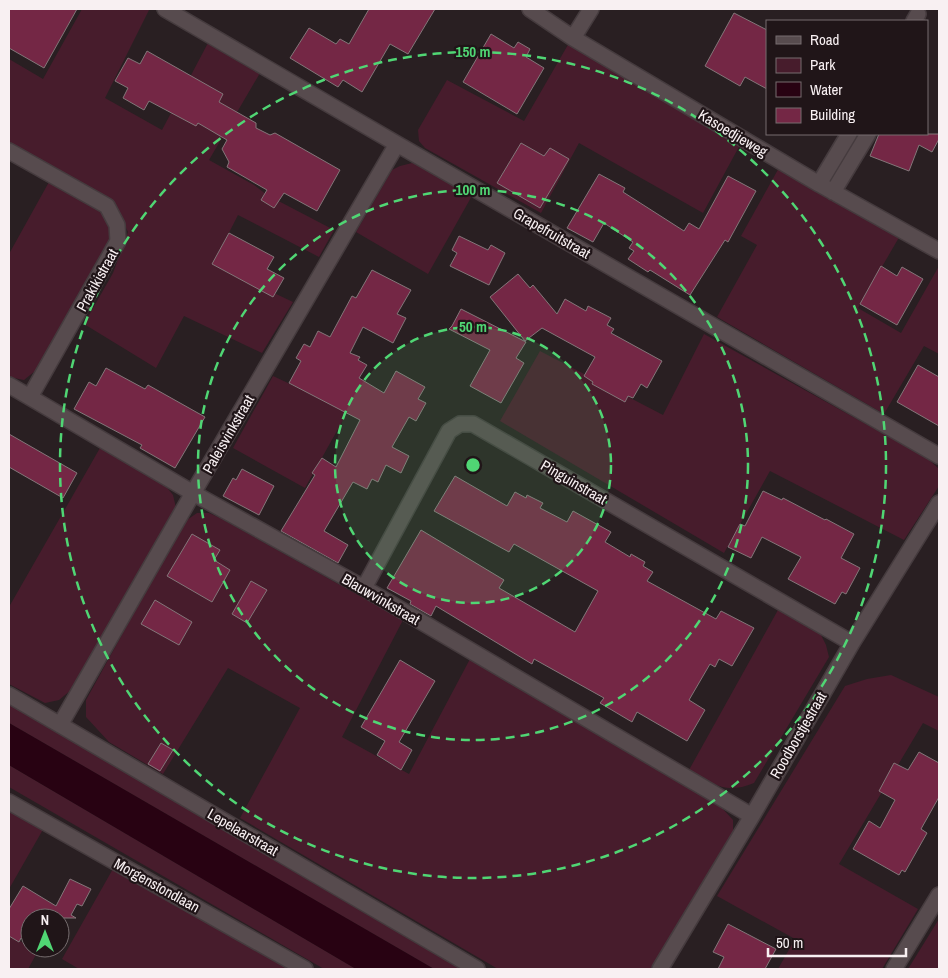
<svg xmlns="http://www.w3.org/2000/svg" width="948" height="978" font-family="'Archivo Narrow',sans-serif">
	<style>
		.green { fill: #471c2c }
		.water { fill: #280212 }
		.building { fill: #742745; stroke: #837679 }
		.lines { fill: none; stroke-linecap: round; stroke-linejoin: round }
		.minor-casing { stroke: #453b3e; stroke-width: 18 }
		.minor { stroke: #574b4e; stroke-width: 15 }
		.ring { fill: none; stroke: #50d674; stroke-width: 2.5; stroke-dasharray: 9 6 }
		.labels { text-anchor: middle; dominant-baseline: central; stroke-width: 4.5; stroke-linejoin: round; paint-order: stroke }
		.street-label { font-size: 15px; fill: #f8f0f2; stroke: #201518 }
		.centre { fill: #50d674; stroke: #201518; stroke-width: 2.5 }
		.ring-label { font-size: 15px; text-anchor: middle; font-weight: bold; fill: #50d674; stroke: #201518; stroke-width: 4.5; stroke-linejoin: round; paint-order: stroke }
	</style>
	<rect width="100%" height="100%" fill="#291f22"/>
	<!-- green -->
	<path class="green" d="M82,9h64l3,1 -44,88 57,32 46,-87 52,30 -51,87 45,25 13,10 67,35 -15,27 -81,-42 -25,49 80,38 -31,51 -78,-37 -28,52 -72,-44 29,-51 15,-41 -14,-29 -105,-59v-85l34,20z
		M569,43l172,100 -38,70 -124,-70 -38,70 -116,-65 -6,-7 -1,-11 29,-50 77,41z
		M412,163l11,3 50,28 -45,80 -72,-42 36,-62 8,-4z
		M780,166l121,68 -43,74 43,25 38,-67v88l-15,-8 -40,68 -167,-97 40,-72 -16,-9z
		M49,182l47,24 13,15 2,19 -71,127 -16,13 -15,-3v-123z
		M704,334l223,124 12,11v17l-35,54 -134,-69 -46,82 -224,-132 40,-70 123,64z
		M273,376l75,35 -43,77 -72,-40z
		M100,448l65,37 8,10 3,13 -105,182 -12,10 -14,3 -36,-19v-77z
		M197,513h12l11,5 183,102 -61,117 67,37 61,-115 252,149 11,12v12l-82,137h-153l-258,-151 60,-110 -72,-40 -65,106 -54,-32 -23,-25v-17l92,-167 9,-13z
		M778,610l42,23 6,12 3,12 -75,126c-29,12 -40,1 -65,-13z
		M891,675l48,22v34l-16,-8 -84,141 79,45 -36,60h-104l17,-30 -78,-43 128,-210 22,-7z
		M9,703l455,266h-30l-399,-231 -26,-15z
		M9,765l347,204h-32l-315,-182z
		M9,805l36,21 -36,63z
		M114,867l179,102h-214l-17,-10z
		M939,919v50h-31z
		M9,935l29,16 -10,18h-19z"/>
	<!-- water -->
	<path class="water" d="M9,723l26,15 399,231h-78l-347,-204z"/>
	<!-- building -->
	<path class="building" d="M9,9h68l-33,59 -35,-20z
		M369,9h66l-27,45 -18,-10 -28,48 -19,-12 -5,7 -48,-29 19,-30 27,16 4,-5 9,5z
		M734,13l33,17v59l-22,-12 -5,9 -35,-20z
		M491,34l23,14 4,-6 12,7 -4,8 18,11 -27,46 -54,-32z
		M147,51l76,43 -4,8 37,21v5l14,7 5,-2 65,37 -23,41 -33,-18 -10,15 -13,-8 6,-10 -40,-23 2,-5 -7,-13 5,-9 -29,-17 -2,3 -47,-25 -5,9 -21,-12 5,-10 -13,-7 13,-23 12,6z
		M879,134h60v5l-7,13 -13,-7 -10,26 -39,-15z
		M521,143l23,13 6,-8 19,11 -29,49 -43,-25z
		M599,174l26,14 -2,4 61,39 5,-8 10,6 29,-53 28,15 -28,51 -3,-2 -35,55 -40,-25 -2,2 -20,-13 6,-8 -5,-3 4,-6 -29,-19 -11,19 -26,-14z
		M229,233l45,24 -7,12 17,9 -11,19 -61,-33z
		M459,236l29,14 3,-5 14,8 -16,32 -39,-19 7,-13 -5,-3z
		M881,266l16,10 5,-9 21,12 -26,46 -37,-21z
		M372,270l39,20 -14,24 9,4 -13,25 -30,-16 -13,26 10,4 -2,3 9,5 -8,13 25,15 12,-22 29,16 -7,12 8,4 -10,18 -7,-4 -17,30 17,9 -8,17 -15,-8 -8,17 -6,-3 -5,10 -14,-7 -29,49 24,14 -10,18 -57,-32 34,-56 -3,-2 10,-15 14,9 24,-47 -71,-37 12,-22 -5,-3 8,-14 6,3 8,-16 12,6 22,-41 4,2z
		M518,274l12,14 3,-3 24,29 8,-15 21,12 2,-5 23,12 -4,7 7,4 -3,4 51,28 -15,27 -6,-4 -8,14 -5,-2 -3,6 -33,-18 1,-2 -9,-6 11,-19 -53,-29 -17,13 -35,-44z
		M461,309l65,33 -10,16 8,5 -23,40 -31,-17 20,-36 -41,-21 3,-3z
		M918,365l21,12v49l-42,-24z
		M106,368l39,21 3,-4 57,32 -30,51 -35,-20 2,-3 -68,-36 15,-27 7,4z
		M9,434l68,39 -14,25 -54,-31z
		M242,469l32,17 -15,29 -36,-19 10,-18 3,2z
		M455,476l52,30 8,-14 11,6 1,-3 16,8 -3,5 27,14 6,-11 38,21 -6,10 25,15 1,-3 14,8 -2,4 10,6 -6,9 69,38 5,-8 33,17 -22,38 -13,-7 -4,8 -5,-3 -21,36 16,10 -18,31 -50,-29 -5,10 -32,-19 4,-5 -70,-39 -2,5 -96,-58 -5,10 -21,-12 1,-3 -24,-13 34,-58 83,50 -5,8 76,44 23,-41 -84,-47 -5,8 -75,-41z
		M763,491l19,9 1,-2 42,22 1,-1 28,15 -13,24 19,10 -14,26 -4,-2 -7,12 -47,-25 13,-22 -39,-20 -11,21 -23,-11 12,-23 5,2z
		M192,534l28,16 -6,10 16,10 -18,32 -45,-26z
		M251,581l16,9 -20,33 -15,-9z
		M155,600l37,22 -13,23 -38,-21z
		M400,660l35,21 -36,61 13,8 -11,20 -24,-15 8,-14 -24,-14z
		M161,743l12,7 -13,21 -12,-7z
		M919,752l20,11v34l-18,32 6,4 -22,39 -3,-2 -3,5 -46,-26 16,-28 11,7 15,-28 -16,-9 15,-28 14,7z
		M70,879l21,10 -9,17 -5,-2 -6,11 5,3h-46v25l-9,-5 -2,4 -10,-6v-27l14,-23 33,20z
		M728,924l48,25 -11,20h-47l6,-12 -11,-5z"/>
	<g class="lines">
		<!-- minor casing -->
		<g class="minor-casing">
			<path id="minor" d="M165,9l232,135 542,312
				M530,9l43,29 246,146 120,67
				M914,21l4,-7
				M573,38l18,-29
				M9,151l98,55 10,19 1,16 -88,156
				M819,184l30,-50
				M833,192l35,-58
				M9,385l184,108 171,95 388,228
				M364,588l85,-157 11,-7h13l379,219
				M9,695l468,274
				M60,725l133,-232 204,-349
				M9,802l296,167
				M660,969l92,-153 100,-173 87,-140
				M894,969l45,-74"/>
		</g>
		<!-- minor -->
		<use href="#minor" class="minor"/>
	</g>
	<!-- distance rings -->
	<circle cx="473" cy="465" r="138" fill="#50d674" fill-opacity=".12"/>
	<g class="ring">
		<circle cx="473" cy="465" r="138"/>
		<circle cx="473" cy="465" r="275"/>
		<circle cx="473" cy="465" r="413"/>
	</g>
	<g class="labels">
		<!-- street labels -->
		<g class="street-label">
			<text transform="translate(733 133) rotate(31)">Kasoedjieweg</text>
			<text transform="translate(552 233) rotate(30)">Grapefruitstraat</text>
			<text transform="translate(97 280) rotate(-61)">Prakikistraat</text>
			<text transform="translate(228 434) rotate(-60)">Paleisvinkstraat</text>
			<text transform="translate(574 482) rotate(30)">Pinguinstraat</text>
			<text transform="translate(381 599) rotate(30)">Blauwvinkstraat</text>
			<text transform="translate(798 735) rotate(-60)">Roodborstjestraat</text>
			<text transform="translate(243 832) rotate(30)">Lepelaarstraat</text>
			<text transform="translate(157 885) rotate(29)">Morgenstondlaan</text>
		</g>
	</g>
	<circle cx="473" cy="465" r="8" class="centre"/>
	<g class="ring-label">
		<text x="473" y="57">150 m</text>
		<text x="473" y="195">100 m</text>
		<text x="473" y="332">50 m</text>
	</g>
	<!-- border -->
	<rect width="948" height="978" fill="none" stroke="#f8f0f2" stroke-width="20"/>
	<!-- legend -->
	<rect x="766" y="20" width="162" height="115" fill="#201518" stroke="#766d6f"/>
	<rect x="776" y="36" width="25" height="8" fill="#574b4e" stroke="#766d6f"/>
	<text x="810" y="45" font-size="15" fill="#f8f0f2">Road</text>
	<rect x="776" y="58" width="25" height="15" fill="#471c2c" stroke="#766d6f"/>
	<text x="810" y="70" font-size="15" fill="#f8f0f2">Park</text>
	<rect x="776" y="82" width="25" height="15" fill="#280212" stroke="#766d6f"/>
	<text x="810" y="95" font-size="15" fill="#f8f0f2">Water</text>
	<rect x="776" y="108" width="25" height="15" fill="#742745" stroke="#766d6f"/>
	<text x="810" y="120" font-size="15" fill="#f8f0f2">Building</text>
	<!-- north arrow -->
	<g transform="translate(45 933)"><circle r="24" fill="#201518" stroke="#766d6f"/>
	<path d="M0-4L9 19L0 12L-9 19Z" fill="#50d674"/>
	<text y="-8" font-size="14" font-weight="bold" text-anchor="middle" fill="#f8f0f2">N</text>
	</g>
	<!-- scale -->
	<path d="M768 948v8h138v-8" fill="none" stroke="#f8f0f2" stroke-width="2.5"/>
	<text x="776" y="948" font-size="15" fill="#f8f0f2" stroke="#201518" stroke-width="4" paint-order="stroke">50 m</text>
</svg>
